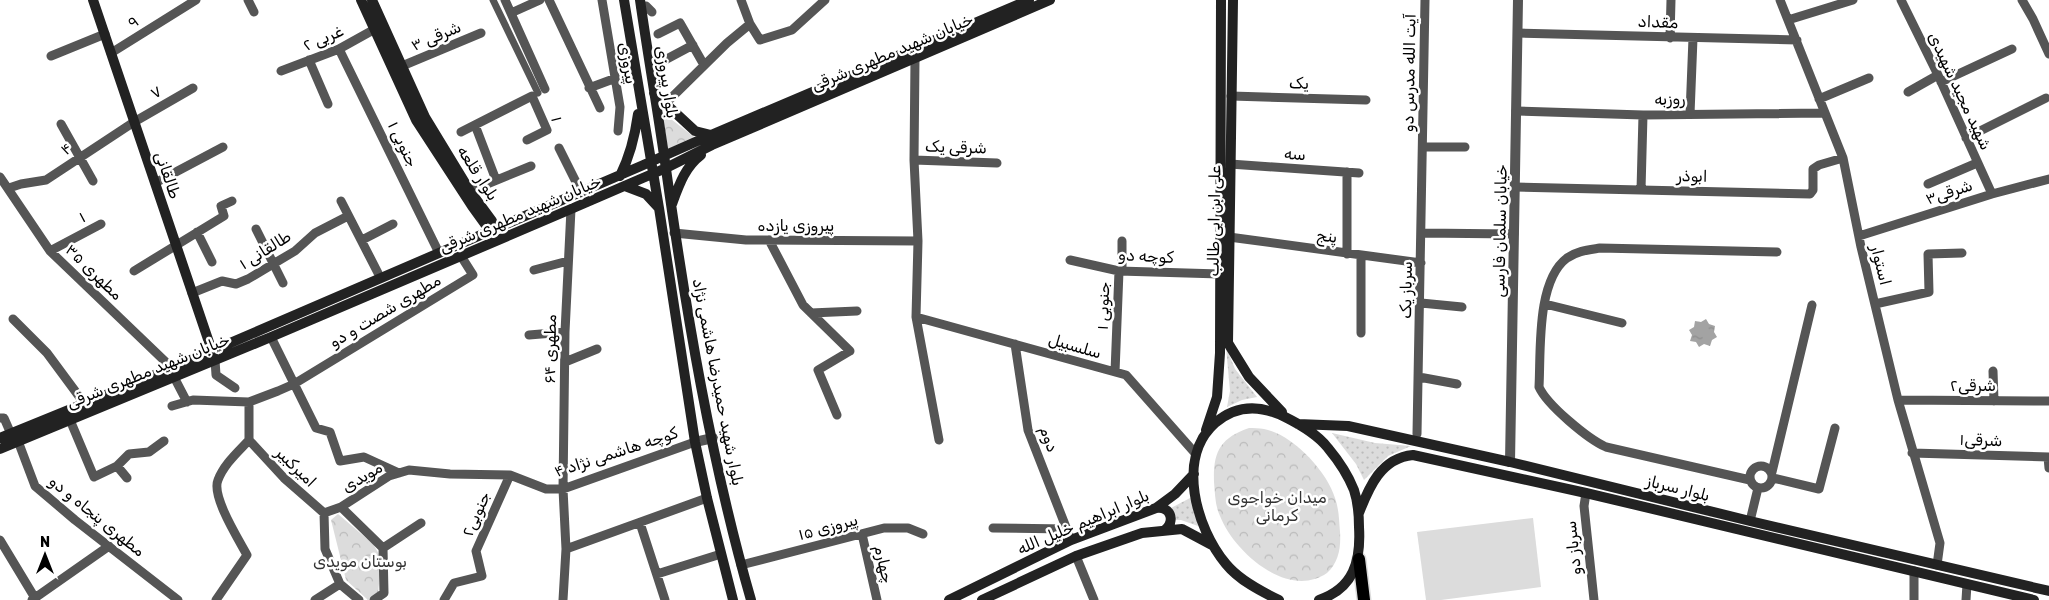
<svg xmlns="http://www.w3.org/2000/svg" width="2049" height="600" font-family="Rubik,'Noto Sans Arabic',sans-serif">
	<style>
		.grass { fill: url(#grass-dots) }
		.park { fill: url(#park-crowns) }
		.pitch { fill: #dcdcdc }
		.water { fill: url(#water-ripples) }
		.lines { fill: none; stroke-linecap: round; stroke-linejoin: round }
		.primary-casing { stroke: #dbdbdb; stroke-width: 15 }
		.pedestrian { stroke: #555; stroke-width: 7 }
		.minor { stroke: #555; stroke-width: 9 }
		.tertiary { stroke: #555; stroke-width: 10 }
		.secondary { stroke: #222; stroke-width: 10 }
		.primary { stroke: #000; stroke-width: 12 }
		.labels { text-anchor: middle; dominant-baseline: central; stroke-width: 5; stroke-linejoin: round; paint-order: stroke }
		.street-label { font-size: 16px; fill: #000; stroke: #fff }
		.park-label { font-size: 16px; fill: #333; stroke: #fff }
	</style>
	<defs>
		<pattern id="grass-dots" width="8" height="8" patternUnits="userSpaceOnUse" patternTransform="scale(1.25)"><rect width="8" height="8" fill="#dcdcdc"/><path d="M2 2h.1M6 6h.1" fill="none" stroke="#bbb" stroke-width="1.8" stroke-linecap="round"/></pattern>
		<pattern id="park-crowns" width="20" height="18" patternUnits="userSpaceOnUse" patternTransform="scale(1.25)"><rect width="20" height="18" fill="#dcdcdc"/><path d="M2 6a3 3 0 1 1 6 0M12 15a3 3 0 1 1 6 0" fill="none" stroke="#bbb"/></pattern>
		<pattern id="water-ripples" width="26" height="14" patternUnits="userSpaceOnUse" patternTransform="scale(1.25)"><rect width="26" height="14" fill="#a3a3a3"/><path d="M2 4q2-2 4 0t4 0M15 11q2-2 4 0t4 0" fill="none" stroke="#8b8b8b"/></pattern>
	</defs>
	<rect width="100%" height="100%" fill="#fff"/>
	<!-- grass -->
	<path class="grass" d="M1226,347l9,22 22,28 -15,3 -15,7 3,-16z
		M1332,433l43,10 36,3 -23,10 -24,24 -8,-16z
		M1192,497l6,29 -17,-6h-7c3,-5 1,-8 -3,-12z"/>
	<!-- park -->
	<path class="park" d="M662,112l32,25 -26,12z
		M1249,428c5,0 10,0 15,1 28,5 63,42 71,69 4,11 4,22 5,34 1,15 -1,30 -13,41 -39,27 -93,-21 -107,-57 -5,-10 -5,-23 -6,-34 -1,-30 6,-44 35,-54z
		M338,514l35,30 9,15 -4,33 -10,8 -22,-20 -15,-60z"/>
	<!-- pitch -->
	<path class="pitch" d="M1533,518l8,69 -100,13h-15l-9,-68z"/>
	<!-- water -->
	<path class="water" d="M1706,319l3,5 6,2 -1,6 3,5 -5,3 -2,6 -6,-2 -5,3 -3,-5 -6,-1 2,-6 -3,-5 5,-3 1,-6 6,1z"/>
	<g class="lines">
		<!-- primary casing -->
		<g class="primary-casing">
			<path id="primary" d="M1359,559l5,41"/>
		</g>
		<!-- pedestrian -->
		<path class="pedestrian" d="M493,0l45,93"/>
		<!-- minor -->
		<path class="minor" d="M248,0l6,12
			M505,0l40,89
			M549,0l51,108
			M602,0l18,107 -2,24
			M741,0l9,24 10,16 32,-10 33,-30
			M1780,0l63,158 18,89 37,153 42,143 -3,22
			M1901,0l37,75 54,119
			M2022,0l11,19 16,35
			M641,7l5,-1 6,6
			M511,13l29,-13
			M1788,20l65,-20
			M1518,33l279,7
			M658,34l22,-11 24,42
			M1670,38l1,-38
			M339,49l100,204
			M111,53l85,-53
			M51,56l54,-22
			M915,59l-1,101 4,81 -2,76 23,123
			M309,60l19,44
			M663,61l30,-16
			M402,66l79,-33
			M281,71l58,-22 36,-20
			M1941,82l71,-33
			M589,88l27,-10
			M1908,92l30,-17
			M1231,96l135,4
			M1819,99l50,-21
			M665,104l62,-61 23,-19
			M1516,111l127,4 181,-2
			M1690,114l3,-76
			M61,124l32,57
			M475,125l21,55
			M461,132l71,-36 15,34 -20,10
			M1966,138l80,-40
			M1423,147h42
			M559,148l22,44
			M914,160l83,3
			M1230,164l129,9
			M1347,172v82
			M0,177l50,74 122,117
			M155,183l68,-36
			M1928,184l49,-21
			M1515,187l295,7 3,-4v-21l6,-4 24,-7
			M9,188l12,-4 25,-4 88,-58 59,-34
			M1641,190l2,-75
			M470,191l61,-25
			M341,201l37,72
			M256,229l27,54
			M197,232l15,30
			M674,233l72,7 172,1
			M1422,233l92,1
			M1859,236l133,-42 57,-15
			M1229,237l192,26
			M362,240l31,-16
			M769,240l34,65 47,46 -32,19 19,45
			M1122,241v30
			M50,251l51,-27
			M1070,260l49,11 101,3
			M534,270l34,-9
			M134,271l90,-55 -3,-10 11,-5
			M192,293l30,-12 14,3 12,-5 47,-28 20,-18 33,-17
			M1421,303l41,4
			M1545,304l77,19
			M1875,304l54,-12 -1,-38 34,-1
			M811,313l46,-2
			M916,317l210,58 69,78
			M13,319l34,34 37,50
			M1361,333v-77
			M529,335l36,-3
			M271,337l45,91 14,4 10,29 24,-4 35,16
			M1015,344l13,86 43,110
			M215,360l1,15 19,13
			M565,362l32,-13
			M1993,371l1,30
			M1115,372l4,-101
			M174,377l13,25
			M1419,377l38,7
			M1898,400l151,1
			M172,406l21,-6 56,2 29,-11 16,-7 179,-109 -12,-19
			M0,418h4l7,16
			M70,420l24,57 23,-11 12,-12 20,-2 15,-11
			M1417,434l8,-434
			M249,440l35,38 40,35
			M18,441l17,45 40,34 103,80
			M1912,453l137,4
			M2048,457l1,11
			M1750 477a11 11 0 1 1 22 0a11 11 0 1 1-22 0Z
			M117,466l10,12
			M1772,472l40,-167
			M1773,478l46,11 16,-61
			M1750,480l-144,-33c-18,-8 -59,-42 -67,-60 2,-35 -3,-106 28,-129 10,-7 21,-8 33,-10l177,4
			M1586,493l-2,13 10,94
			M341,507l48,-31 20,-6 41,4 60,1 36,14h17l132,-47
			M1750,521l8,-33
			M640,523l25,77
			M993,528l74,1
			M862,534l15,66
			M0,540l35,58
			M383,548l38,-25
			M566,549l141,-51
			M1076,556l18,44
			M741,565l143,-37h24l15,6
			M1914,571v29
			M657,574l64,-20
			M32,600l77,-54
			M216,600l31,-45c-8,-15 -36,-59 -29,-75 6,-16 20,-28 31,-40v-38
			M315,600l25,-16
			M359,600l-19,-16 -15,-35 -1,-36 17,-6 42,41 1,45 -10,7
			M444,600l10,-17 28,-7 -6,-25 34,-76
			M563,600l3,-51 -3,-60 2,-157 6,-123
			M1966,600l1,-16"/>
		<!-- tertiary -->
		<path class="tertiary" d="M695,442l18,-4
			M1510,462l8,-462"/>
		<!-- secondary -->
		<path class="secondary" d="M93,0l121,357
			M361,0l55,120 56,86 13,18 7,6
			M372,0l53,117 45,74 22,30v9
			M624,0l35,208 36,234 12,56 26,102
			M640,0c8,56 18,112 26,169 20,143 45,292 85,431
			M1233,0l-5,343 21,34 33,35
			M654,93l41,38 16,4
			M620,176c10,-20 15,-40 18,-62
			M625,186l21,8 13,14
			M672,204c7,-19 13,-37 29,-49
			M1298,424l50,2 162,36 240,59 299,70
			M1206,430l11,-33 3,-44 1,-353
			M0,438l172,-70 469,-202 70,-31 318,-135
			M0,449l271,-112 300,-128 95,-41 46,-23 338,-145
			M1156,508c14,-2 20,12 9,22
			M1359,513c10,-26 22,-55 54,-58l173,38 448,107
			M949,600l122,-60 85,-32 19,-14 19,-20
			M982,600l94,-44 66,-23 40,-4 30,16
			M1279,600c-19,-9 -40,-20 -53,-36 -30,-36 -50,-106 -11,-141 22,-19 46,-18 70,-6 16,8 32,17 43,31 10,12 20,27 26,42 4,12 5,25 5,37 2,34 -5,61 -40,73"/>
		<!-- primary -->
		<use href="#primary" class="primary"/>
	</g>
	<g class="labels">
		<!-- street labels -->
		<g class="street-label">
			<text transform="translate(133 22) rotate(-32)">۹</text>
			<text transform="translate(1658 22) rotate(2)">مقداد</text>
			<text transform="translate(436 36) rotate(-23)">۳ شرقی</text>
			<text transform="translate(323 38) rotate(-23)">۲ غربی</text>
			<text transform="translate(892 52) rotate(-23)">خیابان شهید مطهری شرقی</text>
			<text transform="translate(628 63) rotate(80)">پیروزی</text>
			<text transform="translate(1409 73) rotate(-89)">آیت الله مدرس دو</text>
			<text transform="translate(667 82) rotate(81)">بلوار پیروزی</text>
			<text transform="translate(1299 83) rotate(2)">یک</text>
			<text transform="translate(1960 91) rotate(65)">شهید مجید شهیدی</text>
			<text transform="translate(156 92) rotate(-30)">۷</text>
			<text transform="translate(1670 99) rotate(-1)">روزبه</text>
			<text transform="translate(557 119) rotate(76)">۱</text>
			<text transform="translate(403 144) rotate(64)">۱ جنوبی</text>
			<text transform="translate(956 147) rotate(2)">شرقی یک</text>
			<text transform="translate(66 149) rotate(-33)">۴</text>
			<text transform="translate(1295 154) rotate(4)">سه</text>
			<text transform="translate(478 173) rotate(57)">بلوار قلعه</text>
			<text transform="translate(168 175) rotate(71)">طالقانی</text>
			<text transform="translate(1692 176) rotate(1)">ابوذر</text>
			<text transform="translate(1949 192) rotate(-18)">شرقی۳</text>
			<text transform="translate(520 214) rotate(-23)">خیابان شهید مطهری شرقی</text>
			<text transform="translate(82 217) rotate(-28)">۱</text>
			<text transform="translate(1214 221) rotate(-89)">علی ابن ابی طالب</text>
			<text x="796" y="225">پیروزی یازده</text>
			<text transform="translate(1500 231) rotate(-89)">خیابان سلمان فارسی</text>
			<text transform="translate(1327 236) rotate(8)">پنج</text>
			<text transform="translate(265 250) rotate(-32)">طالقانی ۱</text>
			<text transform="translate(1146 256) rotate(3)">کوچه دو</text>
			<text transform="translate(1881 265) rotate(76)">استوار</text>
			<text transform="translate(94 272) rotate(44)">مطهری ۳۵</text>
			<text transform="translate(1406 290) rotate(-89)">سرباز یک</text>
			<text transform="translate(1103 306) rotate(-88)">جنوبی ۱</text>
			<text transform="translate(385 311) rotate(-31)">مطهری شصت و دو</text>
			<text transform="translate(1075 346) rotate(16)">سلسبیل</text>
			<text transform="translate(550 349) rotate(-89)">مطهری ۶۴</text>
			<text transform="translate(148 371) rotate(-22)">خیابان شهید مطهری شرقی</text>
			<text transform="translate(718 382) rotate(79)">بلوار شهید حمیدرضا هاشمی نژاد</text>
			<text x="1973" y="385">شرقی۲</text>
			<text transform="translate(1049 439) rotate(70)">دوم</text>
			<text transform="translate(1981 440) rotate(2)">شرقی۱</text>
			<text transform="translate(616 452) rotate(-18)">کوچه هاشمی نژاد ۴</text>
			<text transform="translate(296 467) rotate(44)">امیرکبیر</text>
			<text transform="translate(362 477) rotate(-31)">مویدی</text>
			<text transform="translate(1678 488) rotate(14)">بلوار سرباز</text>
			<text transform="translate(476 514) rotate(-66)">جنوبی۲</text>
			<text transform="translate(97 516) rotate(39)">مطهری پنجاه و دو</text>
			<text transform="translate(1083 522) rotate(-23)">بلوار ابراهیم خلیل الله</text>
			<text transform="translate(828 527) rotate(-15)">پیروزی ۱۵</text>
			<text transform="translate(1573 548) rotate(-96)">سرباز دو</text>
			<text transform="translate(884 564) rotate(77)">چهارم</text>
		</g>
		<!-- park labels -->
		<g class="park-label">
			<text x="1277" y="497">میدان خواجوی<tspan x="1277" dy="18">کرمانی</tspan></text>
			<text x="360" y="561">بوستان مویدی</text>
		</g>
	</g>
	<!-- north arrow -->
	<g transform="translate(45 555)" stroke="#ffffff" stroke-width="4" paint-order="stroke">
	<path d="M0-4L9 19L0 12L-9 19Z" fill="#000000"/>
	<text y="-8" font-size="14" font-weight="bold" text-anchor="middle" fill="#000000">N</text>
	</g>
</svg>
